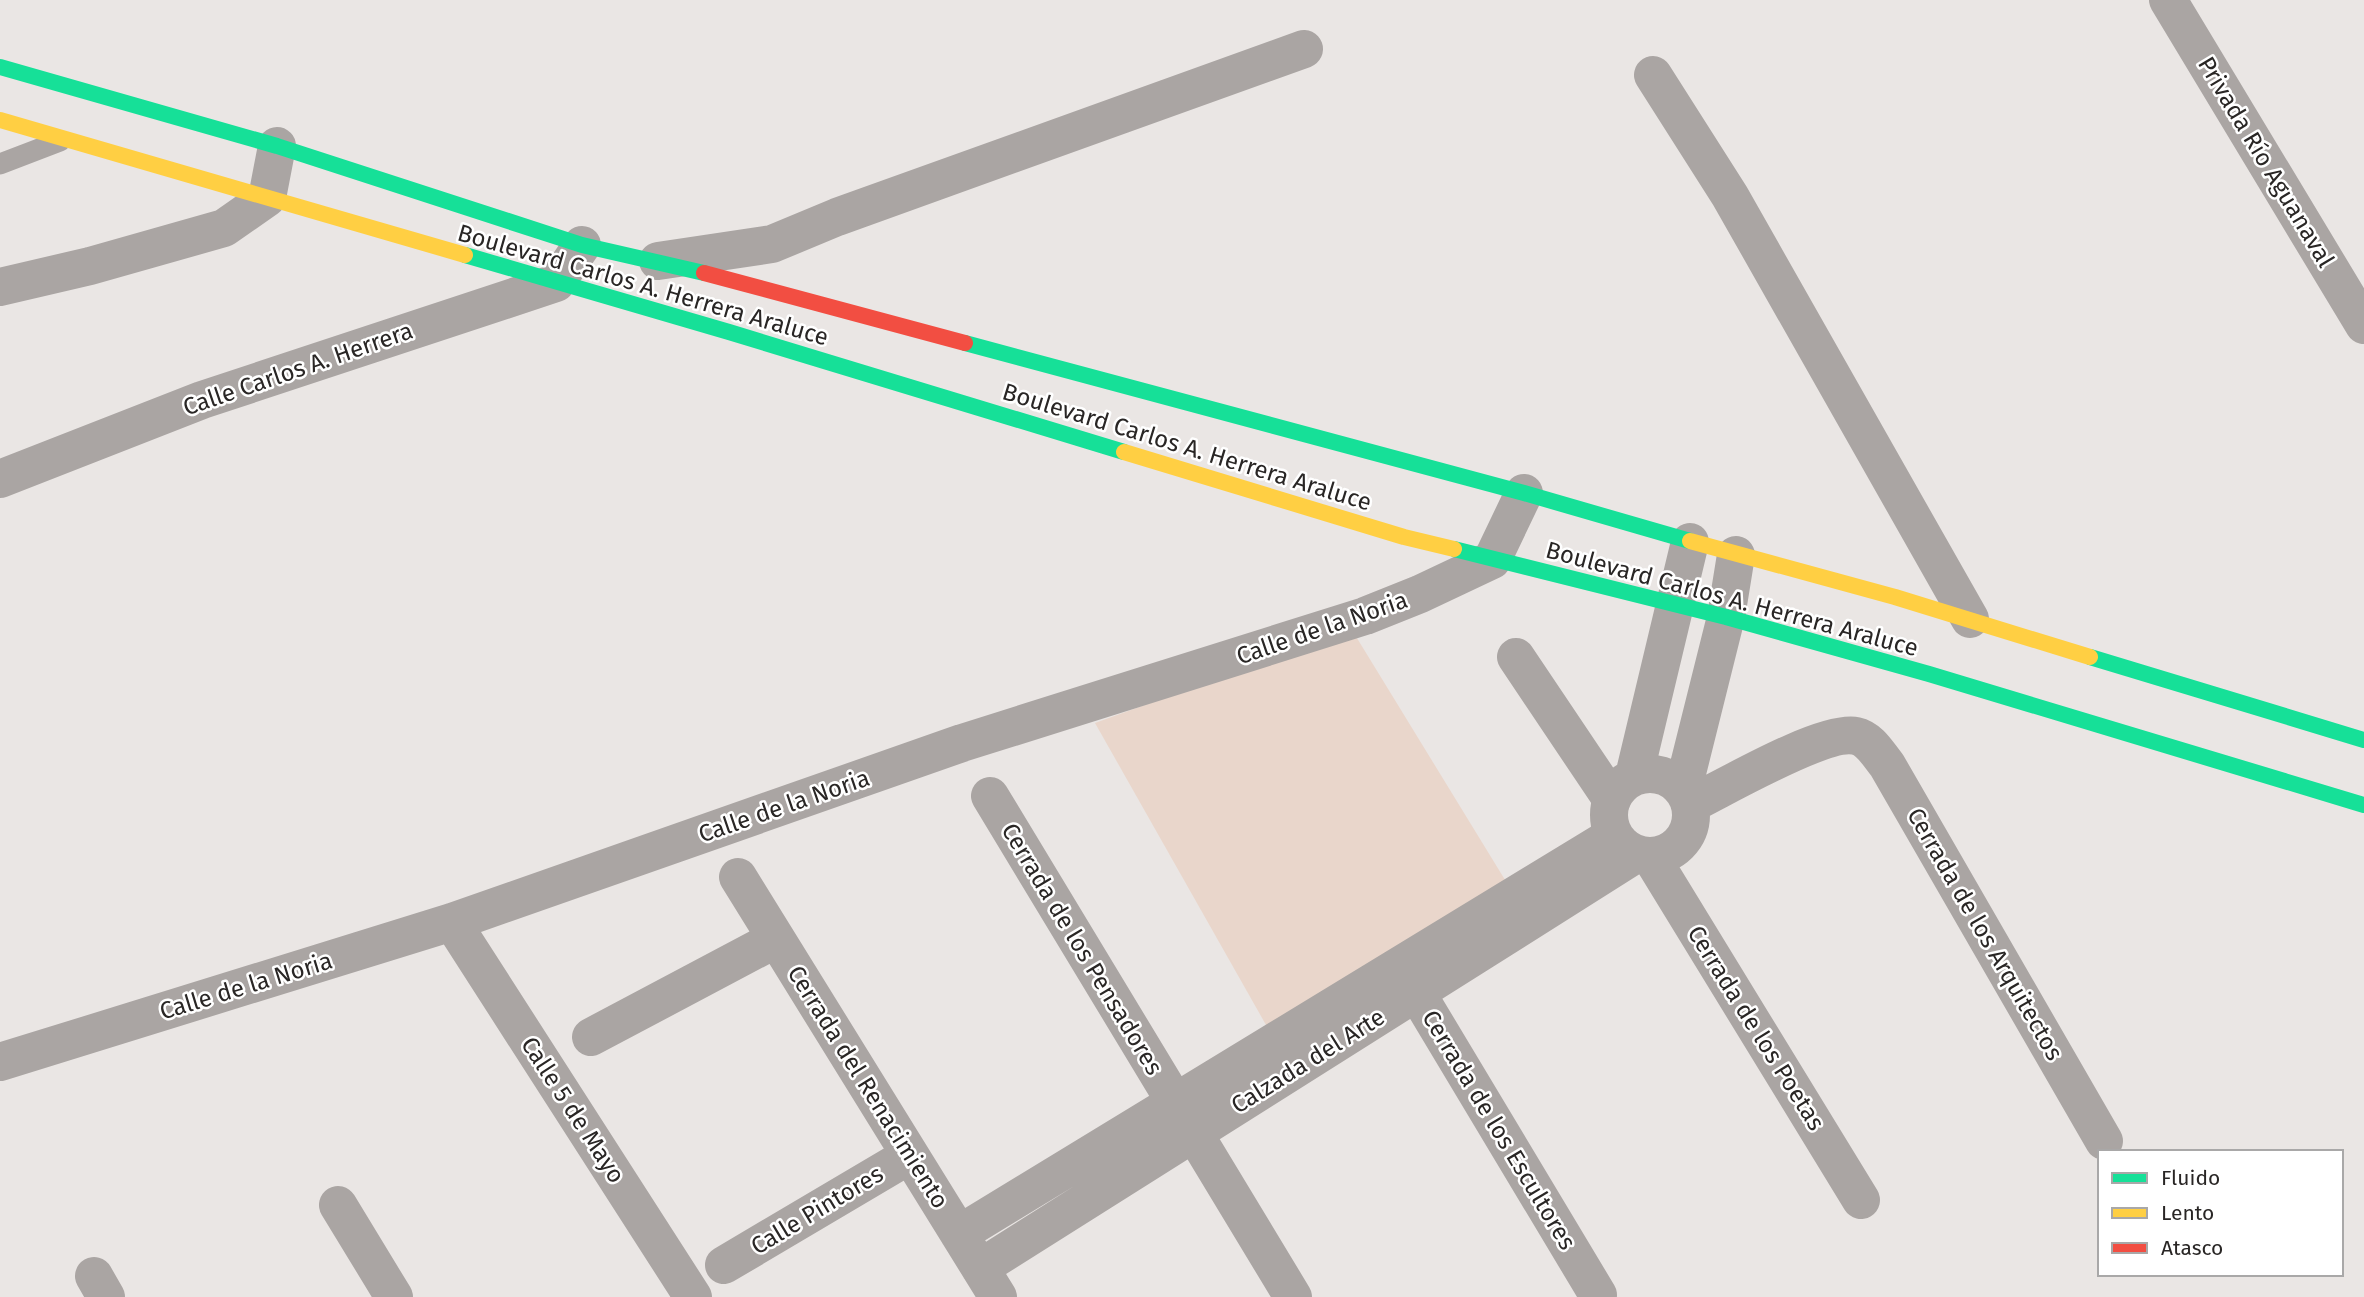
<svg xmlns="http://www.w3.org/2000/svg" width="2364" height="1297" font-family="'Fira Sans',sans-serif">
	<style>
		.green { fill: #e9d6cb }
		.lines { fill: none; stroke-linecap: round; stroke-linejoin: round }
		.lane { stroke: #aaa5a3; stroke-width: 21 }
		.street { stroke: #aaa5a3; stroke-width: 38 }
		.fast { stroke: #16e098; stroke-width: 16 }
		.slow { stroke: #ffcf43; stroke-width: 16 }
		.jam { stroke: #f24e42; stroke-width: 16 }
		.labels { text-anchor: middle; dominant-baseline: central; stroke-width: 5; stroke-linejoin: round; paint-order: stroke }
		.street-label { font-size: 24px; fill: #292625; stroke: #fff }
	</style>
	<rect width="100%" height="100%" fill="#eae6e4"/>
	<!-- green -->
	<path class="green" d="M1352,630l158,258 -240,144 -175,-309z"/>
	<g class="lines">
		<!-- lane -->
		<path class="lane" d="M0,164l60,-23"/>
		<!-- street -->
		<path class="street" d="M2168,0l196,325
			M1653,75l77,121 240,423
			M658,261l114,-17 65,-27 467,-168
			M0,287l90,-21 134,-38 43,-30 10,-52
			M0,479l202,-79 354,-117 26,-38
			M1516,657l96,143
			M1609 815a41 41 0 1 1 82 0a41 41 0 1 1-82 0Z
			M1634,776l56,-234
			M1683,789l43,-172 10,-62
			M990,796l303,501
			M1691,804c33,-16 133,-75 165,-68 14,3 22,18 31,29l217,376
			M1651,857l210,343
			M738,877l260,420
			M452,922l241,375
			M1403,970l195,325
			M591,1037l185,-98
			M0,1062l452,-140 510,-179 403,-127 55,-22 72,-34 32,-67
			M338,1205l56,92
			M959,1234l655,-399
			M724,1265l186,-110
			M980,1268l656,-414
			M94,1276l12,21"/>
		<!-- fast -->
		<path class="fast" d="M0,67l277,79 305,99 122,28
			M465,255l264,77 395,120
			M965,343l559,150 166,48
			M1454,549l272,68 203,57 435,131
			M2090,657l274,83"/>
		<!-- slow -->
		<path class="slow" d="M0,120l465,135
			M1124,452l280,85 50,12
			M1690,541l205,56 195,60"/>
		<!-- jam -->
		<path class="jam" d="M704,273l261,70"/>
	</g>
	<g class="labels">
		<!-- street labels -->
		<g class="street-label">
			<text transform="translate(2266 162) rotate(59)">Privada Río Aguanaval</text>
			<text transform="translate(643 285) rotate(16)">Boulevard Carlos A. Herrera Araluce</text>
			<text transform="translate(298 369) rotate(-19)">Calle Carlos A. Herrera</text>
			<text transform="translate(1187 447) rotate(17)">Boulevard Carlos A. Herrera Araluce</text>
			<text transform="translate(1732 599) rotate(15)">Boulevard Carlos A. Herrera Araluce</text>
			<text transform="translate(1322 628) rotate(-19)">Calle de la Noria</text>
			<text transform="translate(784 806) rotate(-19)">Calle de la Noria</text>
			<text transform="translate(1985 934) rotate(60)">Cerrada de los Arquitectos</text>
			<text transform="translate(1082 949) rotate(59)">Cerrada de los Pensadores</text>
			<text transform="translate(246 986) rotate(-17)">Calle de la Noria</text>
			<text transform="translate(1756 1028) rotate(58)">Cerrada de los Poetas</text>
			<text transform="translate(1308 1061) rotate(-32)">Calzada del Arte</text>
			<text transform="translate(868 1087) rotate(58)">Cerrada del Renacimiento</text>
			<text transform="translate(573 1110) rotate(57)">Calle 5 de Mayo</text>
			<text transform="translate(1499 1130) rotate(59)">Cerrada de los Escultores</text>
			<text transform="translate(817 1210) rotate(-31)">Calle Pintores</text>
		</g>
	</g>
	<!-- legend -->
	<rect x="2098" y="1150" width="245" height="126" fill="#ffffff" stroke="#a9a8a8" stroke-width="2"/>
	<rect x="2112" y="1173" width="35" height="10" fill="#16e098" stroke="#a9a8a8" stroke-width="2"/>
	<text x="2161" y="1185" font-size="21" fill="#292625">Fluido</text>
	<rect x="2112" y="1208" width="35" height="10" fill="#ffcf43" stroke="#a9a8a8" stroke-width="2"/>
	<text x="2161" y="1220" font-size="21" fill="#292625">Lento</text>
	<rect x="2112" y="1243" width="35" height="10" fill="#f24e42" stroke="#a9a8a8" stroke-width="2"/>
	<text x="2161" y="1255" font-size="21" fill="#292625">Atasco</text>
</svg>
